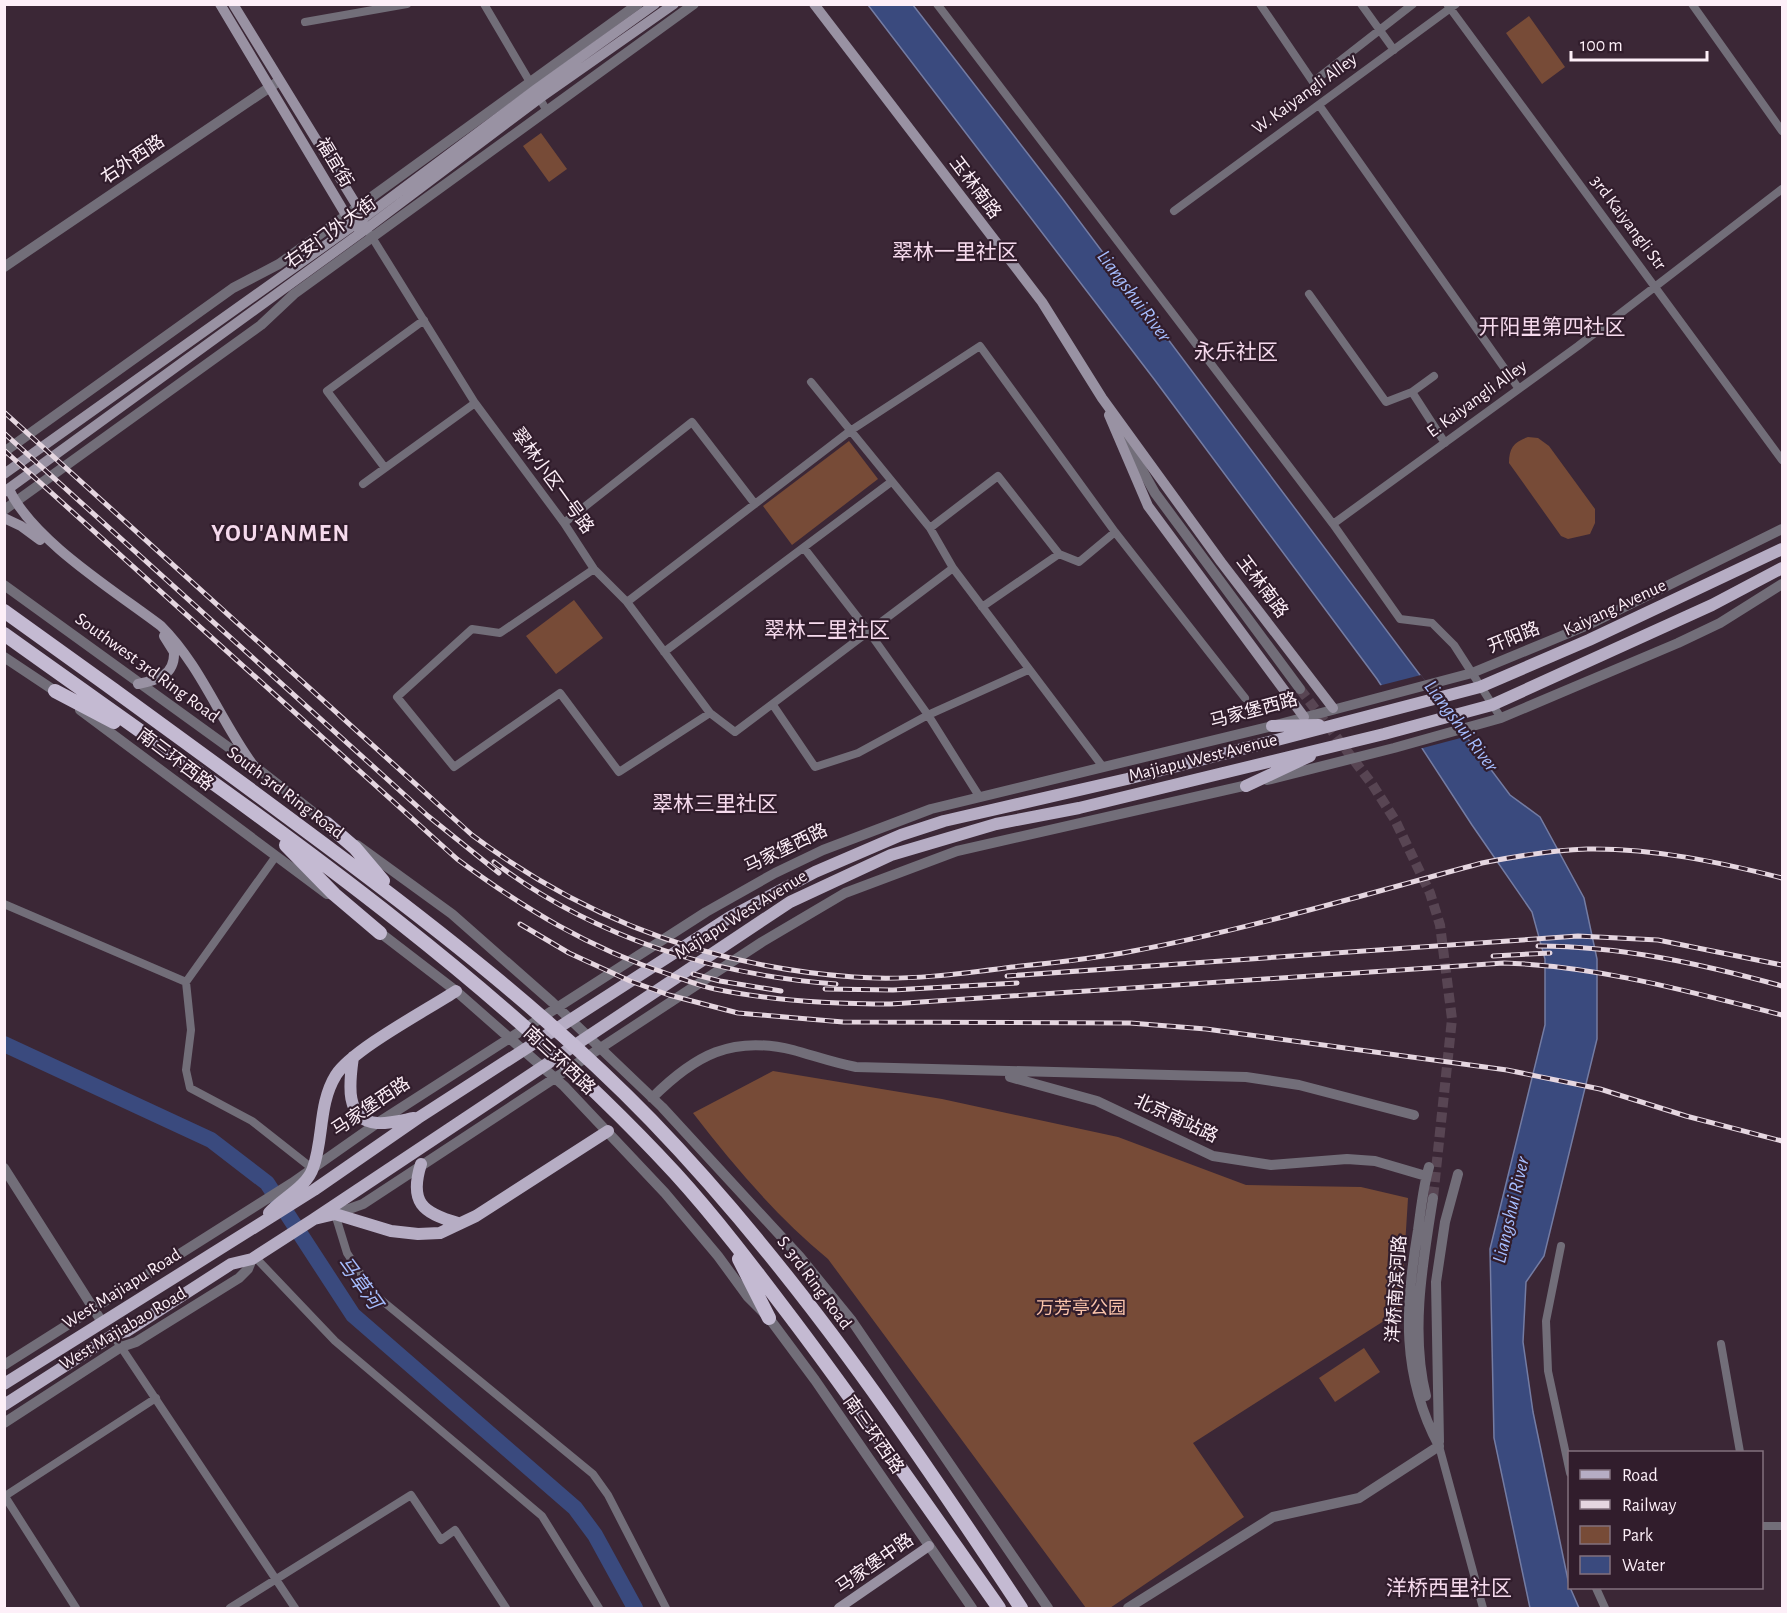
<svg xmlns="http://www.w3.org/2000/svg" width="1787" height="1613" font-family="'Alegreya Sans','Noto Sans SC',sans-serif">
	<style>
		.green { fill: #774b37 }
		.water { fill: #3a4a7e; stroke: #747ca3; stroke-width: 1.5 }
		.pier { fill: #3b2736 }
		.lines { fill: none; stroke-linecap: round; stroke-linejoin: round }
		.river { stroke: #3a4a7e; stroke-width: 16 }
		.tertiary-tunnel { stroke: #584553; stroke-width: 10; stroke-dasharray: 10 5; stroke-linecap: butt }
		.minor { stroke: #726e79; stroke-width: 8 }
		.tertiary { stroke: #726e79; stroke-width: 10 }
		.secondary { stroke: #9992a3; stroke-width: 10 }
		.primary { stroke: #b6adc4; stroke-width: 12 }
		.trunk { stroke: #c4bad2; stroke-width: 14 }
		.rail-casing { stroke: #e5d6e0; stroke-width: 5 }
		.rail { stroke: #311d2c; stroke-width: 3; stroke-dasharray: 9; stroke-linecap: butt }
		.labels { text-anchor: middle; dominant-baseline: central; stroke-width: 4.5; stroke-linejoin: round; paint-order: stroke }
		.street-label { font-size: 18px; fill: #fdeff8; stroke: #311d2c }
		.park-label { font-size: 18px; fill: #fbc4ab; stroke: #311d2c }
		.water-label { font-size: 20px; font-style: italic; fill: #a6bdfe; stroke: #311d2c }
		.quarter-label { font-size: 21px; fill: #f6daed; stroke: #311d2c }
		.district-label { font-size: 24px; font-weight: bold; letter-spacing: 1.5px; fill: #f6daed; stroke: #311d2c }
	</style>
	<rect width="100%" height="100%" fill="#3b2736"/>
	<!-- green -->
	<path class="green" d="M1529,16l36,51 -23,17 -36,-51z
		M541,133l26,36 -18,13 -26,-36z
		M1528,437l10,1 11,8 46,63v14l-5,11 -22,5 -7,-3 -52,-73c0,-15 5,-21 19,-26z
		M849,441l29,38 -86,66 -29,-39z
		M574,600l29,38 -47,36 -30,-38z
		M773,1071l169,28 176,38 128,48 115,2 47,11 -7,112 -208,133 51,74 -134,91h-24l-258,-349c-52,-43 -94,-93 -135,-146z
		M1364,1348l16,24 -45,30 -16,-24z"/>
	<!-- water -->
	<path class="water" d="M868,5h45l149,193 448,597 30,22 44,81 13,61v80l-53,217 -18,26 -3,60 10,70 36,173 10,23h-49l-36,-170 -4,-189 55,-224v-66l-13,-47 -60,-87 -95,-146 -223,-300z"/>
	<!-- pier -->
	<path class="pier" d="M1421,675l47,61 -49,13 -41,-63z"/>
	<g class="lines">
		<!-- river -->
		<path class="river" d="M4,1044l207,96 56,43 86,132 222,193 20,27 40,73"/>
		<!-- tertiary-tunnel -->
		<path class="tertiary-tunnel" d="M1300,689l72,95 23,36 35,73 10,32 12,94 -19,179"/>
		<!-- minor -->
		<path class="minor" d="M484,4l63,107
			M937,4l396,520 67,95 32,4 22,22 47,73
			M1260,4l53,78 100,-78
			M1361,4l33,46
			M1447,4l335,456
			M1692,4l90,127
			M305,22l102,-18
			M1319,105l200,284
			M1174,211l282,-207
			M370,234l105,169 89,120 30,46 33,33 83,111 25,19 218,-164
			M1309,294l77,108 26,-10 22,-16
			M811,382l119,146 23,40 150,199
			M1412,392l33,51
			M385,468l-58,-77 97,-71
			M363,484l112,-81
			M564,523l128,-101 63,82
			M1333,524l245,-178 204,-157
			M930,528l68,-52 61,78 20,8 36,-30
			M594,569l-94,64 -28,-4 -75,68 57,70 106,-74 59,79 91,-59
			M627,602l223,-171 130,-85 135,186 130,166
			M982,607l77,-53
			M664,652l227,-170
			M773,705l42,62 43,-14 70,-38 -59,-83 -65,-84
			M979,796l-51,-81 100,-45
			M4,904l182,78 90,-126
			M186,982l5,48 -5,40 4,18 62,33 61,48
			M335,1214l12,39 27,41 219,180 15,21 58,113
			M1561,1246l-15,75 2,50 22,102
			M255,1257l80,84 207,175 57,92
			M113,1335l182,273
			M1721,1344l19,108
			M1439,1446l44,162
			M4,1495l72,113
			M5,1496l151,-98
			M1762,1526h20
			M1596,1588l9,20
			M230,1608l181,-113 30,45 14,-10 51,78"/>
		<!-- tertiary -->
		<path class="tertiary" d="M4,267l275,-186
			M1118,427l37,66 145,196
			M4,452l229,-164 46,-24 359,-260
			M4,510l257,-185 33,-31 400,-290
			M4,585l249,180 79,62
			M4,657l57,38
			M80,710l247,184
			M1267,780l127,-32 107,-30 177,-75 42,-20 62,-39
			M357,845l95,69 100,88 110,105 138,150 52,64 196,287
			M374,928l82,63 108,95 101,107 53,63 30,41 21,21 46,62 157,228
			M1010,1077l87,24 116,55 58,9 76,-6 28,2 51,15
			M652,1098c43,-43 80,-63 141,-48 22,6 41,13 63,17l390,10 53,8 115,30
			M1429,1167c-6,20 -8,42 -11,63 -13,77 -17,145 21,216
			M4,1168l98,154
			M335,1214l28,-10 399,-262 83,-49 112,-42 295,-67
			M4,1365l288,-182 84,-59 330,-212 69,-39 48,-23 108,-41 341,-83 200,-53 116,-48 194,-96
			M1426,1396c-16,-64 -3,-135 7,-198
			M4,1423l117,-76 15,-5 103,-64 9,-9 4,-10
			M1439,1442l-3,-160 9,-60 13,-48
			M1128,1608l145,-91 86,-19 80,-52"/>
		<!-- secondary -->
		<path class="secondary" d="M220,4l132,221 5,2
			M233,4l124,202 6,17
			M814,4l228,298 60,96 119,164 112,146
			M1109,415l39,91 156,211
			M4,474l357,-254 174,-130 120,-86
			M9,489c23,51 106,102 152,137 40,40 59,94 92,139
			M4,492l362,-263 174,-131 134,-94
			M4,518l17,8 19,14
			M138,684c20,-4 37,-9 36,-32l-10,-16
			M839,1608l90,-62"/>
		<!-- primary -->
		<path class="primary" d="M1272,726l47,-1
			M1246,786l64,-30
			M353,1057c-3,22 -10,63 24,66 11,1 26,-3 37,-5
			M421,1164c-12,38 1,49 37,59
			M269,1213c12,-14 38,-26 44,-45 11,-30 5,-64 23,-93 17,-26 91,-65 120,-84
			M314,1219l476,-317 101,-47 105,-31 83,-16 305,-74 108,-29 220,-100 70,-37
			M4,1384l310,-194 104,-72 312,-201 85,-45 86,-37 43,-14 183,-42 353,-92 109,-47 193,-91
			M4,1405l109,-70 14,-4 104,-67 21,-5 62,-40 21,-5 56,17 27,3 22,-1 36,-17 132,-85"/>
		<!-- trunk -->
		<path class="trunk" d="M4,611c108,77 215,155 321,234 114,85 227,173 326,275 142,147 258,318 370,488
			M4,634c233,167 475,327 671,539 41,45 78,94 115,143 72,95 140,194 209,292
			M55,691l59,31
			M326,823l29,25 28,33
			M286,845l48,49 46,39
			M739,1259l30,59"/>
		<!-- rail casing -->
		<g class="rail-casing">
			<path id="rail" d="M4,412l468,423c112,84 241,132 382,142 52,4 107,-3 158,-10 40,-4 81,-8 121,-16 117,-22 233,-57 349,-88 35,-7 69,-13 105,-14 66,-1 132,13 195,29
				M4,433l424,383 71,57
				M4,450l453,409c66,49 132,89 211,115 15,5 31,12 47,15 58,12 117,15 176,15l613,-41c95,3 186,29 278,52
				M494,862c99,75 219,113 342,122
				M520,924l49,29 61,28 39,14 69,18 105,9 287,1 76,6 301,41 93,19 86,27 96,25
				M1538,946c83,0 164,18 244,40
				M1493,956l57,-3
				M693,974l27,7 61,10
				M1007,976l571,-40 80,4 124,25
				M825,989l68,1 124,-7"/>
		</g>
		<!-- rail -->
		<use href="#rail" class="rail"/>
	</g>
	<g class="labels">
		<!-- street labels -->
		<g class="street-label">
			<text transform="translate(1305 94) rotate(-36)">W. Kaiyangli Alley</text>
			<text transform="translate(133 160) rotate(-34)">右外西路</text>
			<text transform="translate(334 163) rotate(59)">福宜街</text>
			<text transform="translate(975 188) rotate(53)">玉林南路</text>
			<text transform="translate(1628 223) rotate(53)">3rd Kaiyangli Str</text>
			<text transform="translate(331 233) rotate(-36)">右安门外大街</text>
			<text transform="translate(1477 399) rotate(-36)">E. Kaiyangli Alley</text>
			<text transform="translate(552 481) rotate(54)">翠林小区一号路</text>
			<text transform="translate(1262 587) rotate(53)">玉林南路</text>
			<text transform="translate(1615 608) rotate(-25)">Kaiyang Avenue</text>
			<text transform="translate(1514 638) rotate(-22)">开阳路</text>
			<text transform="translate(147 668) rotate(36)">Southwest 3rd Ring Road</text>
			<text transform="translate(1254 711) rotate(-15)">马家堡西路</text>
			<text transform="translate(1203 758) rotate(-14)">Majiapu West Avenue</text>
			<text transform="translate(175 760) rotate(37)">南三环西路</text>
			<text transform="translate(285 793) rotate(37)">South 3rd Ring Road</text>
			<text transform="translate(786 849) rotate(-26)">马家堡西路</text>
			<text transform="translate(741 915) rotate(-32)">Majiapu West Avenue</text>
			<text transform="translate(559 1061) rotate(43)">南三环西路</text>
			<text transform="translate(371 1107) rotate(-34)">马家堡西路</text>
			<text transform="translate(1176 1119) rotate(25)">北京南站路</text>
			<text transform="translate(814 1283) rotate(53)">S. 3rd Ring Road</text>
			<text transform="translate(122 1289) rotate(-32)">West Majiapu Road</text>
			<text transform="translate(1397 1289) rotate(-86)">洋桥南滨河路</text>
			<text transform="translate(123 1329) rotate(-31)">West Majiabao Road</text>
			<text transform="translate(873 1435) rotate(55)">南三环西路</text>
			<text transform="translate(875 1564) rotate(-35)">马家堡中路</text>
		</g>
		<!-- park labels -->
		<g class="park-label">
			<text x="1081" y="1309">万芳亭公园</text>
		</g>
		<!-- water labels -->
		<g class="water-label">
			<text transform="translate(1134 296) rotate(53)">Liangshui River</text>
			<text transform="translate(1461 726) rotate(53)">Liangshui River</text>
			<text transform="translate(1511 1210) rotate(-77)">Liangshui River</text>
			<text transform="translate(359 1283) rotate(54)">马草河</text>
		</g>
		<!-- quarter labels -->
		<g class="quarter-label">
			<text x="955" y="252">翠林一里社区</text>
			<text x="1552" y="327">开阳里第四社区</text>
			<text x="1236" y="352">永乐社区</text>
			<text x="827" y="630">翠林二里社区</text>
			<text x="715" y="804">翠林三里社区</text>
			<text x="1449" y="1588">洋桥西里社区</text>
		</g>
		<!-- district labels -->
		<g class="district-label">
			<text x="281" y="534">YOU'ANMEN</text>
		</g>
	</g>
	<!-- border -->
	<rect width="1787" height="1613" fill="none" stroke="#fdeff8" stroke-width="12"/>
	<!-- legend -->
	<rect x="1568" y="1451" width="195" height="138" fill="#311d2c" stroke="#83717e" stroke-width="1.5"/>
	<rect x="1580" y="1470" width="30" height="9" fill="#b6adc4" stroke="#83717e" stroke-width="1.5"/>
	<text x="1622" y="1481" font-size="18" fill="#fdeff8">Road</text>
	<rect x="1580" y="1500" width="30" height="9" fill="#e5d6e0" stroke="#83717e" stroke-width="1.5"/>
	<text x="1622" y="1511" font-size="18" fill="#fdeff8">Railway</text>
	<rect x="1580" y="1526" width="30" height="18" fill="#774b37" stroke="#83717e" stroke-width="1.5"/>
	<text x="1622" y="1541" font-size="18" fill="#fdeff8">Park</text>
	<rect x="1580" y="1556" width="30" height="18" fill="#3a4a7e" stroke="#83717e" stroke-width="1.5"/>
	<text x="1622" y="1571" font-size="18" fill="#fdeff8">Water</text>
	<!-- scale -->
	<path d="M1571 51v9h136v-9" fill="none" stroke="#fdeff8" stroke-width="3"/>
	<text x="1580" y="51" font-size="18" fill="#fdeff8" stroke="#311d2c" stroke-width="4.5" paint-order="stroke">100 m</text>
</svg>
